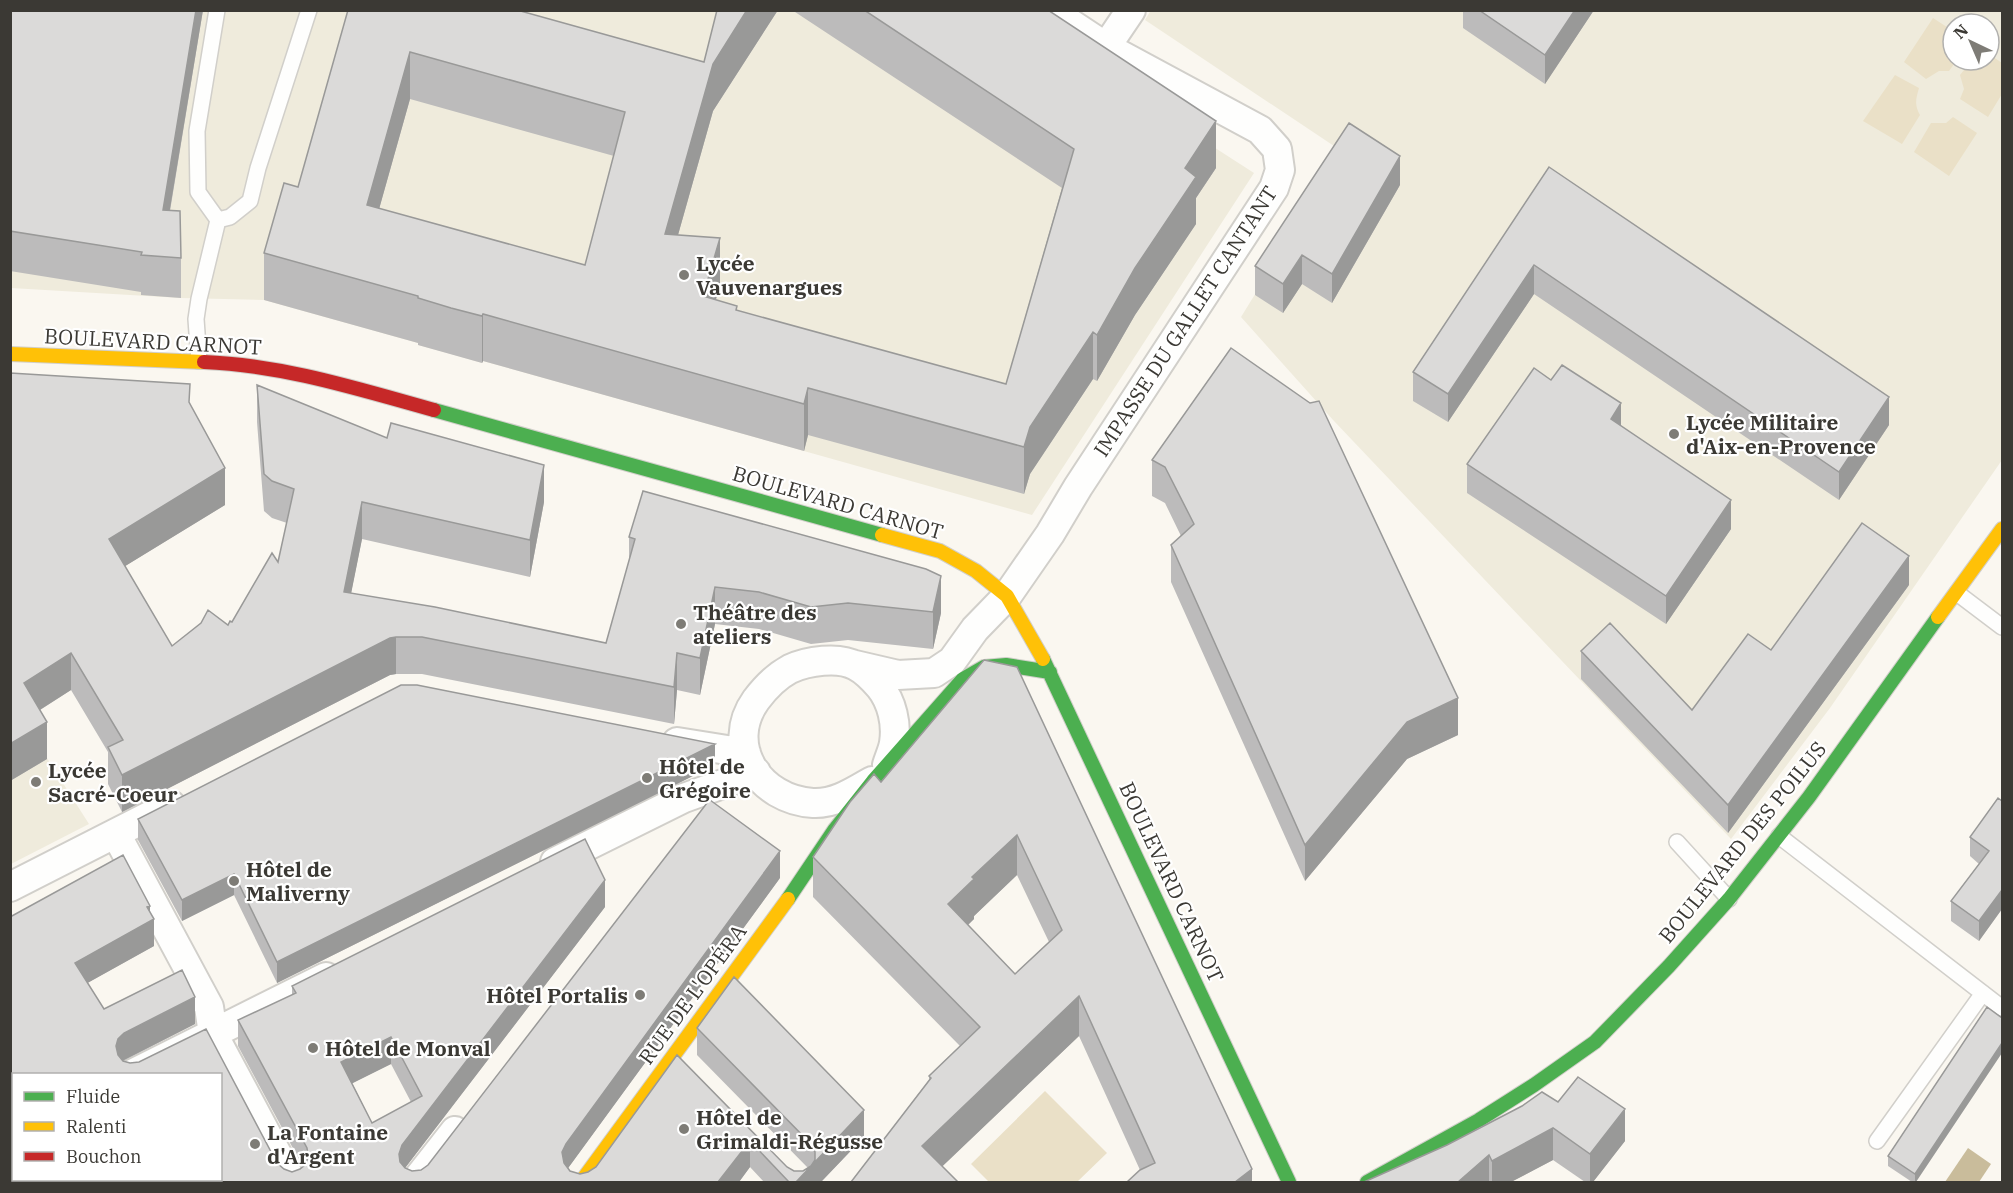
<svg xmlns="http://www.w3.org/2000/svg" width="2013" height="1193" font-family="'IBM Plex Serif',serif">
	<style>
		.built { fill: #efebdc; fill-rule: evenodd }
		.green { fill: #eae0c7 }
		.water { fill: #c9bc9b }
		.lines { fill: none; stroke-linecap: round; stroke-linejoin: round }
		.lane-casing { stroke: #d1cfca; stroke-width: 18 }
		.street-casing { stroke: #d1cfca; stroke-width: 32 }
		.fast-casing { stroke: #d1cfca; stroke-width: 16 }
		.slow-casing { stroke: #d1cfca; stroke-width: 16 }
		.jam-casing { stroke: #d1cfca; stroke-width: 16 }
		.lane { stroke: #fefefd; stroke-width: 15 }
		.street { stroke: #fefefd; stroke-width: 28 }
		.fast { stroke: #4caf50; stroke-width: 14 }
		.slow { stroke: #ffc107; stroke-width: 14 }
		.jam { stroke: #c62828; stroke-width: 14 }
		.wall { fill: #bcbbbb; fill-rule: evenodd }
		.shaded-wall { fill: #999998 }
		.building { fill: #dbdad9; stroke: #999998; stroke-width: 1.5; fill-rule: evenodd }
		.poi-dot { fill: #7e7c76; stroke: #fff; stroke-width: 2 }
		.labels { text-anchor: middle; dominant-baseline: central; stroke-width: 4.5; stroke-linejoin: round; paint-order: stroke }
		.poi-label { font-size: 21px; font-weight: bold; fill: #3b3934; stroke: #fff; text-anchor: start }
		.street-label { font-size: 21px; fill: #3b3934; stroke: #fff }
	</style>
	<rect width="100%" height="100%" fill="#faf7f0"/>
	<!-- built -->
	<path class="built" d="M1151,10l851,1v449l-172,248 -99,131 -397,-418 -93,-104 102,-165 -198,-132zM1953,24h36v36h-36z
		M10,11h993l251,162 -222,342 -549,-154 -1,2 -31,-9 -33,-9v-2l-154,-43 -83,-2 -170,-10z
		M10,700l79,124 -78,40h-1z"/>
	<!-- green -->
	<path class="green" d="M1933,18l20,13v29h4l-8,11h-10l-13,8 -22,-17z
		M1989,54l13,9v31l-14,23 -28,-18 4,-10 -4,-14 12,-15h17z
		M1895,75l24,13c-3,11 -5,16 1,27l-18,29 -39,-23z
		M1953,117l24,16 -28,43 -35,-24 17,-29h15z
		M1045,1091l62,62 -30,29h-88l-18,-18z"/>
	<!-- water -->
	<path class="water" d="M1968,1148l23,16 -12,18h-34z"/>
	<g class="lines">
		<!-- lane casing -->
		<g class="lane-casing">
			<path id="lane" d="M217,10l-20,121 1,61 20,28 12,-3 20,-16 8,-33 51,-158
				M199,361l-3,-42 3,-20 19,-79
				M1957,593l45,34
				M1779,836l223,172
				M1677,842l52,57
				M1877,1141l106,-148"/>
		</g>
		<!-- street casing -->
		<g class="street-casing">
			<path id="street" d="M1106,47l25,-37
				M855,665l43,10 36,-2 18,-12 23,-32 32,-33 43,-62 28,-47 196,-299 6,-18 -3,-21 -17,-19 -154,-83 -56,-37
				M677,742l69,11
				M872,781c-19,11 -37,23 -59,22 -53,-3 -90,-57 -57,-103 9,-12 21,-24 34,-31 17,-8 49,-13 66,-3 10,5 17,13 24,21 12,15 17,37 14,56 -1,7 -5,15 -7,22
				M116,834l93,173 4,27 79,148
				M555,862l129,-64 72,-26
				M10,887l161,-82
				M132,1074l194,-97
				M415,1182l40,-51"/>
		</g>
		<!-- fast casing -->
		<g class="fast-casing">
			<path id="fast" d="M434,410l448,125
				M1043,659l246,523
				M788,899l47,-70 38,-48 90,-102 21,-12 22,-2 44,7
				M1367,1182l112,-62 55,-35 61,-43 74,-76 60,-67 80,-102 129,-180"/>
		</g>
		<!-- slow casing -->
		<g class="slow-casing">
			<path id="slow" d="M10,354l194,8
				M882,535l58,16 36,20 31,25 36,63
				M1938,617l64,-88
				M581,1182l207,-283"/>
		</g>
		<!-- jam casing -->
		<g class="jam-casing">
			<path id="jam" d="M204,362c79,3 154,27 230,48"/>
		</g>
		<!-- lane -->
		<use href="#lane" class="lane"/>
		<!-- street -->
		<use href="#street" class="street"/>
		<!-- fast -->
		<use href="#fast" class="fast"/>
		<!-- slow -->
		<use href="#slow" class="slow"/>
		<!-- jam -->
		<use href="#jam" class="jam"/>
	</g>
	<!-- wall -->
	<path class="wall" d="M10,10h193l-33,201 11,47v40l-40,-3v-3l-131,-21z
		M348,10l356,52 13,-52h61l-65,101 -35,124 42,50 -4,15 21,11 269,73 56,-196 -270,-178h256l168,158 -20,30v26l-61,91 -38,66 -4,-2 -63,95 -6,20 -216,-59 -4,16 -321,-90 -1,2 -64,-18v-2l-154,-43v-47l34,-66zM410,99l204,57 -29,109 -206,-56z
		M1463,10h131l-49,74 -82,-56z
		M1549,167l340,258 -50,75 -305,-206 -86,128 -35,-21v-29z
		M1400,185l-68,118 -30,-19 -19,29 -28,-18v-29z
		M1231,348l227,387 -51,24 -102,122 -134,-299v-37l10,-9 -16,-33 -13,-7v-36z
		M10,373l180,31 35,101 -100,61 47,80 56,-21 4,-3 46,-60 9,-39 -15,-5 -8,-7 -7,-89v-37l287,117 -14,75 -168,-38 -11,54 255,50 23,-82v-24l312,76 -8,36 -85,-9 -37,4 -52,-15 -44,-5 -15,71 -23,-5 -3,34 -252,-50h-26l-6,1 -268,137 -14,-28v-32l-37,-62 -31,20 7,49 -37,22z
		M1621,426l110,103 -65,95 -199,-131v-29z
		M1909,585l-181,248 -147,-154v-28l111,59z
		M984,660l268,522 -112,-12 -61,-134 -137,130 -91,16 78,-102v-4l31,-30 -147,-149v-40l68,-75zM1017,875l32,67 -34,32 -47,-49 6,-6v-3z
		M715,765l-438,218 -43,-88 -52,26 -44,-81v-21z
		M2002,801v108l-23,32 -28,-20v-20l28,-37 -9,-8v-19z
		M780,878l-212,290 2,3 10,3 8,-2 8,-5 81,-112 110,112 7,4h9l5,-3 -111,-113v-27l167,109 -43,45h-57l-14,-15 -11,15h-729l4,-3h206l-206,-105v44h-4v-201l140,-5 4,34 -67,37 17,26 91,15 -72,37 154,102 7,6 8,3 8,-3 3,-2 -65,-121v-26l54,-25v-9l313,-79 -200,261 7,3 9,-1 7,-5zM391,1064l20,38 -39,21 -20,-40z
		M1987,1007l-71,175h-4l-24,-16v-10z
		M1558,1102l67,39 -32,41h-8l-32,-22 -42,22h-147z"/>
	<!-- shaded-wall -->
	<path class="shaded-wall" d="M196,10h7l-40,241v-41z
		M747,10h31l-65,101 -48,170v-47l48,-170z
		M1575,10h19l-49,74v-29z
		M410,52v47l-43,153v-47z
		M1216,121v47l-20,30v26l-61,91 -38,66v-46l88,-167z
		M1400,156v29l-68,118v-29z
		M720,238v47l-17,58v-47z
		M1302,255v29l-19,29v-29z
		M1534,265v29l-86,128v-28z
		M483,314v47l-1,2v-47z
		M1093,332v47l-63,95 -6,20v-47l6,-20z
		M808,388v47l-4,16v-47z
		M1889,397v28l-50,75v-28z
		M1621,403v28l-10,-12z
		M544,465v37l-14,75v-37z
		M225,468v37l-116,71v-37z
		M1731,500v29l-65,95v-28z
		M362,502v37l-18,90v-37z
		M1909,556v29l-181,248v-28z
		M941,576v37l-8,36v-37z
		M715,587v37l-15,71v-37z
		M396,637v37l-6,1 -268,137v-37l268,-137z
		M71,653v37l-47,30v-37z
		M677,653v37l-3,34v-37z
		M1458,698v37l-51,24 -102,122v-36l102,-123z
		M47,722v37l-37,22v-37z
		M715,744v21l-438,218v-21z
		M1017,835v40l-43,41v3l-26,25v-40l24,-27z
		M780,851v27l-214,293 -4,-19 4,-8z
		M234,874v21l-52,26v-21z
		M605,880v27l-203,265 -3,-18 3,-9z
		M2002,890v19l-23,32v-20z
		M150,906v15l4,-2v27l-79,44v-27l72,-56z
		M1079,996v40l-153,146 -4,-36z
		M195,997v27l-71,36 -6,5 -2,-19 2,-7 6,-6z
		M391,1037v27l-50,25v-27z
		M2002,1043v10l-86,129h-1v-8z
		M1625,1109v32l-32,41h-3v-28z
		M864,1110v27l-43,45h-25z
		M1553,1128v32l-42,22h-19v-21z
		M750,1141v26l-11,15h-21z
		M1489,1155v27h-31z
		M1252,1169v13h-17z
		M145,1179h31v3h-37z"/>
	<!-- building -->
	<path class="building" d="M10,10h186l-33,200 17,1 1,47 -40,-3 1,-3 -132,-21z
		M348,10h169l187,52 13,-52h30l-34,54 -48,170 55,4 -17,58 34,10 -1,4 270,74 68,-235 -210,-139h184l168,111 -31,47 11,9 -61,91 -38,67 -4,-3 -63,95 -6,20 -216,-59 -4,16 -321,-90 -1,2 -31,-8 -33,-10v-2l-154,-43 20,-70 14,4zM410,52l215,60 -40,153 -218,-60z
		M1479,10h96l-30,45z
		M1349,123l51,33 -68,118 -30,-19 -19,29 -28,-18z
		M1549,167l340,230 -50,75 -305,-207 -86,129 -35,-22z
		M1231,348l79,55 9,-2 139,297 -51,24 -102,123 -134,-300 23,-21 -29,-57 -13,-7z
		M1562,365l59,38 -10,16 120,81 -65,96 -199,-132 67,-96 17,12z
		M10,373l180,11 -1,18 36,66 -116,71 63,107 29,-23 7,-13 20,15 2,-4 2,1 40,-69 6,9 16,-73 -22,-8 -8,-7 -7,-89 130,53 4,-15 153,42 -14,75 -168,-38 -18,90 91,15 171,36 29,-104 -6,-2 14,-46 283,78 15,7 -8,36 -85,-9 -37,4 -52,-15 -44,-5 -15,71 -23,-5 -3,34 -252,-50h-26l-6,1 -268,137 -14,-28 15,-7 -52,-87 -47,30 23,39 -37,22z
		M1862,523l47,33 -181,249 -147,-154 29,-28 82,87 56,-76 23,16z
		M984,660l33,7 235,502 -17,13h-108l13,-12 15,-7 -76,-167 -157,150 36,36h-107l80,-104 -2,-2 51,-49 -167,-170 37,-55 24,-28 7,8zM1017,835l45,95 -47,44 -67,-70 26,-25 -2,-2z
		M401,685h16l298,59 -438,218 -43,-88 -52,26 -44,-81z
		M1998,798l4,3v89l-23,31 -28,-20 38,-50 -19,-14z
		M710,800l70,51 -214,293 -4,8 2,11 6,8 10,3 8,-2 8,-5 81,-112 110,112 7,4h9l8,-5 4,-6v-8l-4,-8 -114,-116 37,-51 130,133 -68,72h-7l-39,-41 -32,41h-533l-1,-3h36v-105h-206v17l-4,1v-175l113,-62 27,51 -3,1 7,12 -79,44 29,46 78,-39 13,27 -71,36 -6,6 -2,7 2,9 5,6 7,2 9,-1 67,-33 71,134 7,6 8,3 8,-3 6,-5 2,-8 -1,-8 -69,-128 58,-27 -4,-7 293,-147 20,41 -203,265 -3,9 1,8 5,6 7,3 9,-1 7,-5 279,-362zM391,1037l31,59 -50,27 -31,-61z
		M1987,1007l15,11v25l-87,131 -27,-18z
		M1578,1077l47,32 -35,45 -37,-26 -61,33 -3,-6 -31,27h-94l83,-37 75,-39 20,-14 16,10z
		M10,1125h4v54h131l-6,3h-129z"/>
	<!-- markers -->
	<g class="poi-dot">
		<circle cx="684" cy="275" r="6"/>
		<circle cx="1674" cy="434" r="6"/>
		<circle cx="681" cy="624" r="6"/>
		<circle cx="647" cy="778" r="6"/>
		<circle cx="36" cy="782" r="6"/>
		<circle cx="234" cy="881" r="6"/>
		<circle cx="640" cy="995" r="6"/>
		<circle cx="313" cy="1048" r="6"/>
		<circle cx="684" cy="1129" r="6"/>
		<circle cx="255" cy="1144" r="6"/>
	</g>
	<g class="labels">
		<!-- poi labels -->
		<g class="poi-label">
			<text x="696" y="263">Lycée<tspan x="696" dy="24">Vauvenargues</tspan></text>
			<text x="1686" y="422">Lycée Militaire<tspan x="1686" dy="24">d'Aix-en-Provence</tspan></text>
			<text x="693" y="612">Théâtre des<tspan x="693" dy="24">ateliers</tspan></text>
			<text x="659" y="766">Hôtel de<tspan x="659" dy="24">Grégoire</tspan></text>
			<text x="48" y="770">Lycée<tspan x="48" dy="24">Sacré-Coeur</tspan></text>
			<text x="246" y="869">Hôtel de<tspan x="246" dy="24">Maliverny</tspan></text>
			<text x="628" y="995" text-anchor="end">Hôtel Portalis</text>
			<text x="325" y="1048">Hôtel de Monval</text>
			<text x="696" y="1117">Hôtel de<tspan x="696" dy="24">Grimaldi-Régusse</tspan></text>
			<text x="267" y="1132">La Fontaine<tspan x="267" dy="24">d'Argent</tspan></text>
		</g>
		<!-- street labels -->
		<g class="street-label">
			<text transform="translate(1185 321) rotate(-57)">IMPASSE DU GALLET CANTANT</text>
			<text transform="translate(153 341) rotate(3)">BOULEVARD CARNOT</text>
			<text transform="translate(838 502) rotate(16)">BOULEVARD CARNOT</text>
			<text transform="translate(1742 842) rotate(-51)">BOULEVARD DES POILUS</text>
			<text transform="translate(1172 882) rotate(65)">BOULEVARD CARNOT</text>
			<text transform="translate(692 994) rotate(-54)">RUE DE L'OPÉRA</text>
		</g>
	</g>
	<!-- border -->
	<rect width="2013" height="1193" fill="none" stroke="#3b3934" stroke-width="24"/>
	<!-- legend -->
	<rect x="12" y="1073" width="210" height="108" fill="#ffffff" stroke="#b1b0ae" stroke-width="1.5"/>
	<rect x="24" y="1092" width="30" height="9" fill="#4caf50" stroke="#b1b0ae" stroke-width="1.5"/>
	<text x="66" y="1103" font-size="18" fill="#3b3934">Fluide</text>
	<rect x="24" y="1122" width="30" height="9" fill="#ffc107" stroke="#b1b0ae" stroke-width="1.5"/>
	<text x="66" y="1133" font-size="18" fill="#3b3934">Ralenti</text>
	<rect x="24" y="1152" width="30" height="9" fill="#c62828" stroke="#b1b0ae" stroke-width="1.5"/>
	<text x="66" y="1163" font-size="18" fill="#3b3934">Bouchon</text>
	<!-- north arrow -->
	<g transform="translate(1971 42) rotate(316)"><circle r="28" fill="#ffffff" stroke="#b1b0ae" stroke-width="1.5"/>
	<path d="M0-4.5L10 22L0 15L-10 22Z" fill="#7e7c76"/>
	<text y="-9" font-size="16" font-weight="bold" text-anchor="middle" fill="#3b3934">N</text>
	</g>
</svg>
